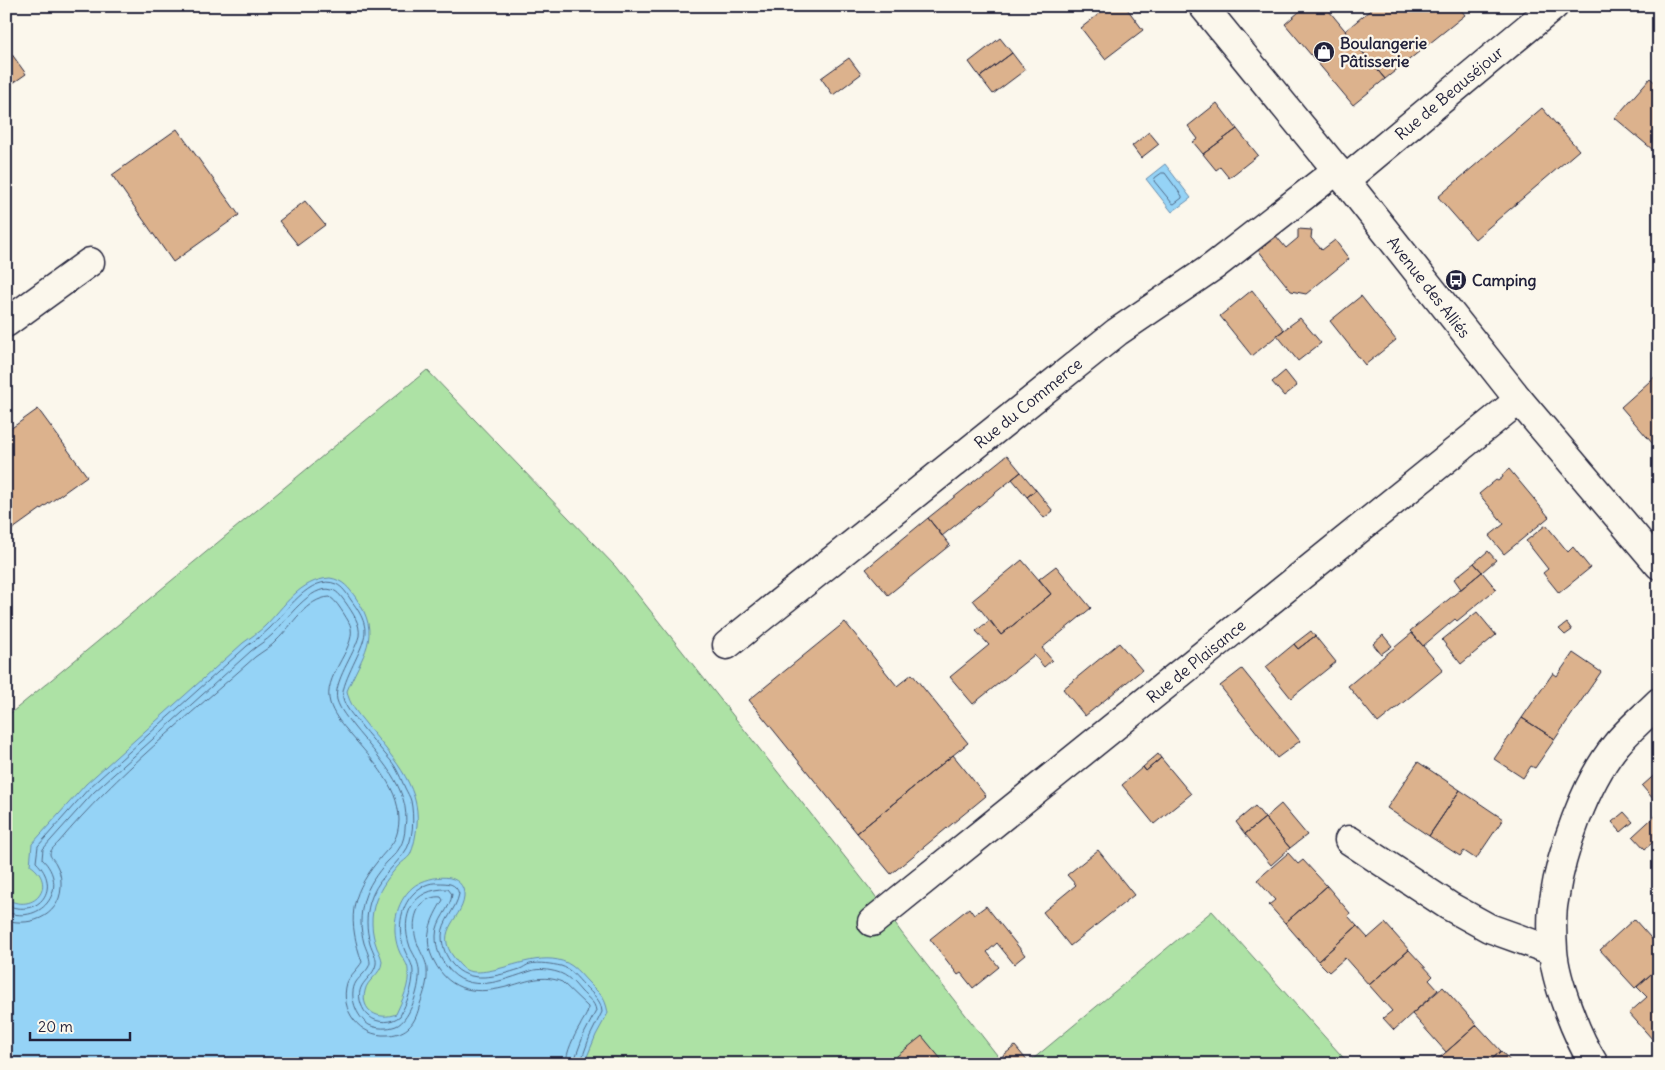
<svg xmlns="http://www.w3.org/2000/svg" width="1665" height="1070" font-family="Delius,sans-serif">
	<style>
		.green { fill: #ade2a5; stroke: #688270 }
		.water { fill: #95d3f6; stroke: #678cab }
		.lines { fill: none; stroke-linecap: round; stroke-linejoin: round }
		.shore { stroke: #506986; stroke-width: 1 }
		.building { fill: #dcb28d; stroke: #22223b }
		.minor-casing { stroke: #22223b; stroke-width: 31 }
		.tertiary-casing { stroke: #22223b; stroke-width: 31 }
		.minor { stroke: #fbf7ec; stroke-width: 28 }
		.tertiary { stroke: #fbf7ec; stroke-width: 28 }
		.labels { text-anchor: middle; dominant-baseline: central; stroke-width: 4.5; stroke-linejoin: round; paint-order: stroke }
		.poi-label { font-size: 16px; font-weight: bold; fill: #22223b; stroke: #fbf7ec; text-anchor: start }
		.street-label { font-size: 16px; fill: #22223b; stroke: #fbf7ec }
	</style>
	<rect width="100%" height="100%" fill="#fbf7ec"/>
	<filter id="ink" filterUnits="userSpaceOnUse"><feTurbulence type="fractalNoise" baseFrequency=".02" numOctaves="2"/><feDisplacementMap in="SourceGraphic" scale="10" xChannelSelector="R" yChannelSelector="G"/><feConvolveMatrix kernelMatrix="1 2 1 2 8 2 1 2 1" color-interpolation-filters="sRGB"/></filter>
	<g filter="url(#ink)">
		<!-- green -->
		<path class="green" d="M427,370l188,196 256,324 30,42 103,132h-998v-347z
			M1212,911l137,153h-322z"/>
		<!-- water -->
		<path class="water" d="M1165,164l26,34 -19,14 -26,-33z
			M330,578c13,2 19,10 26,20 27,39 6,56 -9,93 2,13 11,23 19,33 23,30 55,60 51,101 -1,9 -3,22 -7,30 -3,4 -8,7 -11,10 -10,11 -18,22 -23,35 -6,16 -5,32 1,48 2,4 5,10 5,14 -1,13 -15,17 -17,29 -5,20 14,30 31,23 6,-13 14,-29 12,-44 0,-6 -5,-11 -8,-17 -10,-22 -5,-51 13,-66 12,-10 48,-18 51,6 2,25 -33,36 -9,66 3,4 6,8 11,11 6,3 15,2 22,1 25,-4 60,-22 84,-5 6,4 11,11 16,16 11,12 17,13 20,31l-12,22 -12,29h-578v-165c31,16 51,-16 24,-34l2,-21 54,-60 157,-141c8,-6 16,-11 22,-17 20,-20 34,-46 65,-48z"/>
		<g class="lines">
			<!-- shore -->
			<path class="shore" d="M1162,173h3l17,23v2l-8,6 -2,-1 -18,-22 1,-3z
				M6,905c34,14 56,-18 30,-43l2,-16 52,-59 157,-141c8,-6 16,-11 23,-18 14,-14 41,-55 66,-44 7,3 11,10 15,16 8,11 17,24 13,38 -3,15 -24,47 -21,60 2,9 10,18 16,25 10,13 21,25 32,38 6,7 10,18 14,27 2,4 5,9 6,13 3,15 3,40 -7,52 -12,16 -28,28 -34,49 -4,14 -4,26 0,41 2,7 7,14 6,21 -3,16 -22,18 -15,40 2,5 4,9 8,12 8,8 23,7 31,0 7,-14 13,-28 13,-44 0,-8 -5,-14 -8,-21 -8,-19 -6,-43 9,-58 6,-6 15,-11 24,-10 10,0 18,0 21,11 -3,16 -17,27 -17,42 0,11 4,20 10,28 17,21 46,12 68,5 3,-1 6,-4 10,-5 9,-2 22,0 31,2 10,3 16,12 23,19 9,10 17,14 18,27l-12,24 -10,28
				M6,912c38,14 64,-26 36,-53l1,-10 51,-57 157,-141c7,-6 15,-10 22,-17 12,-12 38,-51 59,-44 6,1 10,8 14,13 6,9 15,21 13,33 -5,19 -26,46 -22,64 3,10 11,19 17,27 23,29 58,61 51,101 0,6 -2,14 -5,19 -3,6 -9,11 -13,15 -10,11 -19,24 -23,38 -4,15 -4,28 0,43 2,6 6,14 6,20 -1,7 -10,13 -14,19 -8,13 0,35 13,43 8,4 19,4 27,1 15,-6 25,-42 23,-57 -1,-9 -6,-15 -9,-22 -11,-32 3,-59 38,-58l4,5c-1,15 -16,25 -16,42 0,12 3,22 11,31 22,29 56,13 84,4 7,-3 19,-1 26,1 11,3 17,11 24,19 6,7 14,10 15,20l-12,23 -11,30
				M6,920c27,8 57,-6 55,-38 0,-6 -2,-13 -5,-18 -1,-3 -6,-7 -6,-10 0,-4 6,-9 9,-12 57,-68 130,-126 196,-185 8,-6 16,-10 22,-17 15,-14 29,-42 53,-43 6,4 10,11 14,17 3,5 6,9 7,14 4,22 -29,49 -21,75 3,10 10,19 16,26 21,26 53,55 53,91 -1,23 -10,26 -22,42 -28,35 -29,59 -15,100 -4,7 -12,13 -15,21 -8,27 13,54 40,52 7,0 15,-2 21,-7 7,-6 10,-16 12,-24 4,-11 8,-22 7,-34 0,-9 -6,-16 -9,-25 -5,-12 -6,-29 3,-40 6,-6 12,-9 20,-8l2,3c-12,19 -21,39 -9,61 16,32 44,34 76,25 18,-5 33,-12 52,-4l26,25c0,8 -5,12 -8,19 -6,10 -14,26 -14,38"/>
		</g>
		<!-- building -->
		<path class="building" d="M1109,6h16l18,24 -38,29 -24,-31z
			M1306,6h19l60,73 -32,26 -68,-81z
			M1375,6h83l7,9 -80,64 -40,-48z
			M1000,38l12,15 -32,24 -11,-15z
			M6,46l20,28 -20,14z
			M1012,53l13,17 -32,24 -13,-17z
			M849,58l12,16 -28,21 -12,-17z
			M1650,78l9,8v69l-44,-37z
			M1217,103l20,26 -34,25 -10,-12 5,-3 -10,-13z
			M1542,108l37,42 -104,89 -37,-42z
			M177,129l62,86 -66,47 -61,-87z
			M1237,129l21,26 -29,23 -9,-11 -4,3 -13,-16z
			M1149,132l10,12 -18,14 -9,-12z
			M305,201l20,24 -27,20 -19,-24z
			M1298,229l14,1 -1,8 11,12 13,-10 14,19 -43,35 -15,-3 -33,-41 18,-14 10,12 12,-10z
			M1252,290l32,40 -32,26 -32,-40z
			M1361,296l35,44 -31,25 -35,-44z
			M1300,318l21,25 -23,18 -21,-26z
			M1285,371l12,15 -13,10 -12,-14z
			M1659,373v78l-38,-44z
			M38,409l49,67 -81,58v-102z
			M1007,455l14,17 -79,64 -14,-18z
			M1509,469l40,48 -45,37 -15,-18 15,-12 -25,-30 17,-14 2,1 5,-4 -1,-2z
			M1021,472l15,18 -9,7 -15,-18z
			M1036,490l17,21 -9,7 -17,-21z
			M928,518l22,27 -62,50 -22,-26z
			M1546,525l22,27 5,-5 17,21 -31,25 -16,-20 5,-4 -22,-28z
			M1488,551l8,9 -14,12 -8,-9z
			M1022,560l29,34 -50,41 -28,-35z
			M1474,563l8,9 -21,17 -7,-10z
			M1056,566l35,42 -49,40 10,12 -8,7 -10,-12 -61,49 -23,-27 39,-32 -13,-14 14,-11 11,15 50,-41 -12,-15z
			M1482,572l14,17 -39,32 -2,-2 -32,27 -13,-15z
			M1477,612l19,23 -35,29 -19,-24z
			M845,622l52,64 15,-12 56,69 -111,90 -108,-133z
			M1567,623l5,7 -7,5 -6,-6z
			M1311,631l4,5 -17,13 -4,-5z
			M1412,633l31,37 -65,53 -30,-37z
			M1383,635l9,11 -11,8 -8,-10z
			M1315,636l21,26 -45,36 -25,-31 28,-23 4,5z
			M1119,643l23,27 -57,46 -22,-27z
			M1573,653l28,19 -46,67 -33,-21 31,-45 4,3z
			M1242,669l58,72 -23,17 -57,-72z
			M1522,718l33,21 -20,29 -4,-2 -8,12 -29,-19z
			M1158,754l3,4 -15,13 -3,-4z
			M953,755l33,41 -95,78 -34,-41z
			M1161,758l30,36 -37,30 -32,-39 21,-18 3,4z
			M1418,762l42,28 -31,46 -42,-28z
			M1659,771v24l-5,5 -12,-14z
			M1460,790l43,29 -27,40 -12,-8 -4,5 -31,-20z
			M1281,804l26,31 -17,13 -25,-30z
			M1255,806l10,12 -20,16 -9,-12z
			M1624,812l9,10 -12,10 -9,-10z
			M1659,812v25l-14,12 -12,-13z
			M1265,818l25,30 -19,17 -26,-31z
			M1098,850l36,45 -64,51 -27,-34 33,-27 -9,-10z
			M1288,853l10,11 5,-4 24,26 -42,37 -16,-18 6,-5 -18,-20z
			M1327,886l23,27 -2,3 9,10 -39,35 -33,-38z
			M986,906l39,49 -11,9 -17,-21 -10,9 12,15 -26,21 -12,-15 -3,2 -28,-36 39,-31 5,7z
			M1634,919l25,28v20l-24,21 -35,-38z
			M1385,923l24,27 -40,35 -24,-27 -16,14 -11,-11 39,-35 11,12z
			M1409,950l24,26 -4,4 9,10 -44,40 -11,-12 9,-7 -23,-26z
			M1659,967v68l-6,5 -24,-27 18,-16 -10,-10z
			M1443,987l34,38 -31,27 -34,-38z
			M1477,1025l24,26 -12,11 2,2h-52l-3,-3z
			M922,1036l23,28h-58z
			M1015,1046l14,17 -2,1h-23l-4,-6z
			M1501,1051l10,11 -2,2h-18l-2,-2z"/>
		<g class="lines">
			<!-- minor casing -->
			<g class="minor-casing">
				<path id="minor" d="M1345,180l209,-174
					M6,323l84,-61
					M727,645l390,-313 97,-66 123,-96
					M1349,840l100,66 40,22 64,23
					M872,922l647,-522
					M1594,1064c-17,-27 -39,-83 -41,-114 -1,-16 -2,-35 1,-50 7,-48 31,-117 62,-155 12,-15 29,-29 43,-43"/>
			</g>
			<!-- tertiary casing -->
			<g class="tertiary-casing">
				<path id="tertiary" d="M1203,6l142,174 174,220 140,165"/>
			</g>
			<!-- minor -->
			<use href="#minor" class="minor"/>
			<!-- tertiary -->
			<use href="#tertiary" class="tertiary"/>
		</g>
	</g>
	<!-- icons -->
	<defs>
		<g id="shop-disc" transform="scale(1.125)"><circle r="9.5" fill="#22223b" stroke="#fbf7ec"/><path d="M-5-2.5h2.3a2.7 3.5 0 0 1 5.4 0H5L5.5 6h-11ZM-1.5-2.5h3a1.5 2.3 0 0 0-3 0Z" fill="#fff"/></g>
		<g id="bus-disc" transform="scale(1.125)"><circle r="9.5" fill="#22223b" stroke="#fbf7ec"/><path d="M-5-6H5V4H4V6H2V4H-2V6H-4V4H-5ZM-3.5-4V0h7V-4ZM-3.5 1.2v1.5H-2V1.2ZM2 1.2v1.5H3.5V1.2Z" fill="#fff"/></g>
	</defs>
	<g fill-rule="evenodd">
		<use href="#shop-disc" x="1324" y="52"/>
		<use href="#bus-disc" x="1456" y="280"/>
	</g>
	<g class="labels">
		<!-- poi labels -->
		<g class="poi-label">
			<text x="1340" y="43">Boulangerie<tspan x="1340" dy="18">Pâtisserie</tspan></text>
			<text x="1472" y="280">Camping</text>
		</g>
		<!-- street labels -->
		<g class="street-label">
			<text transform="translate(1449 93) rotate(-40)">Rue de Beauséjour</text>
			<text transform="translate(1429 287) rotate(52)">Avenue des Alliés</text>
			<text transform="translate(1028 403) rotate(-39)">Rue du Commerce</text>
			<text transform="translate(1196 661) rotate(-39)">Rue de Plaisance</text>
		</g>
	</g>
	<!-- margin -->
	<rect width="1665" height="1070" fill="none" stroke="#fbf7ec" stroke-width="25"/>
	<rect x="12" y="12" width="1640" height="1045" fill="none" stroke="#22223b" stroke-width="2" filter="url(#ink)"/>
	<!-- scale -->
	<path d="M30 1032v8h100v-8" fill="none" stroke="#22223b" stroke-width="2.5"/>
	<text x="38" y="1032" font-size="15" fill="#22223b" stroke="#fbf7ec" stroke-width="4" paint-order="stroke">20 m</text>
</svg>
